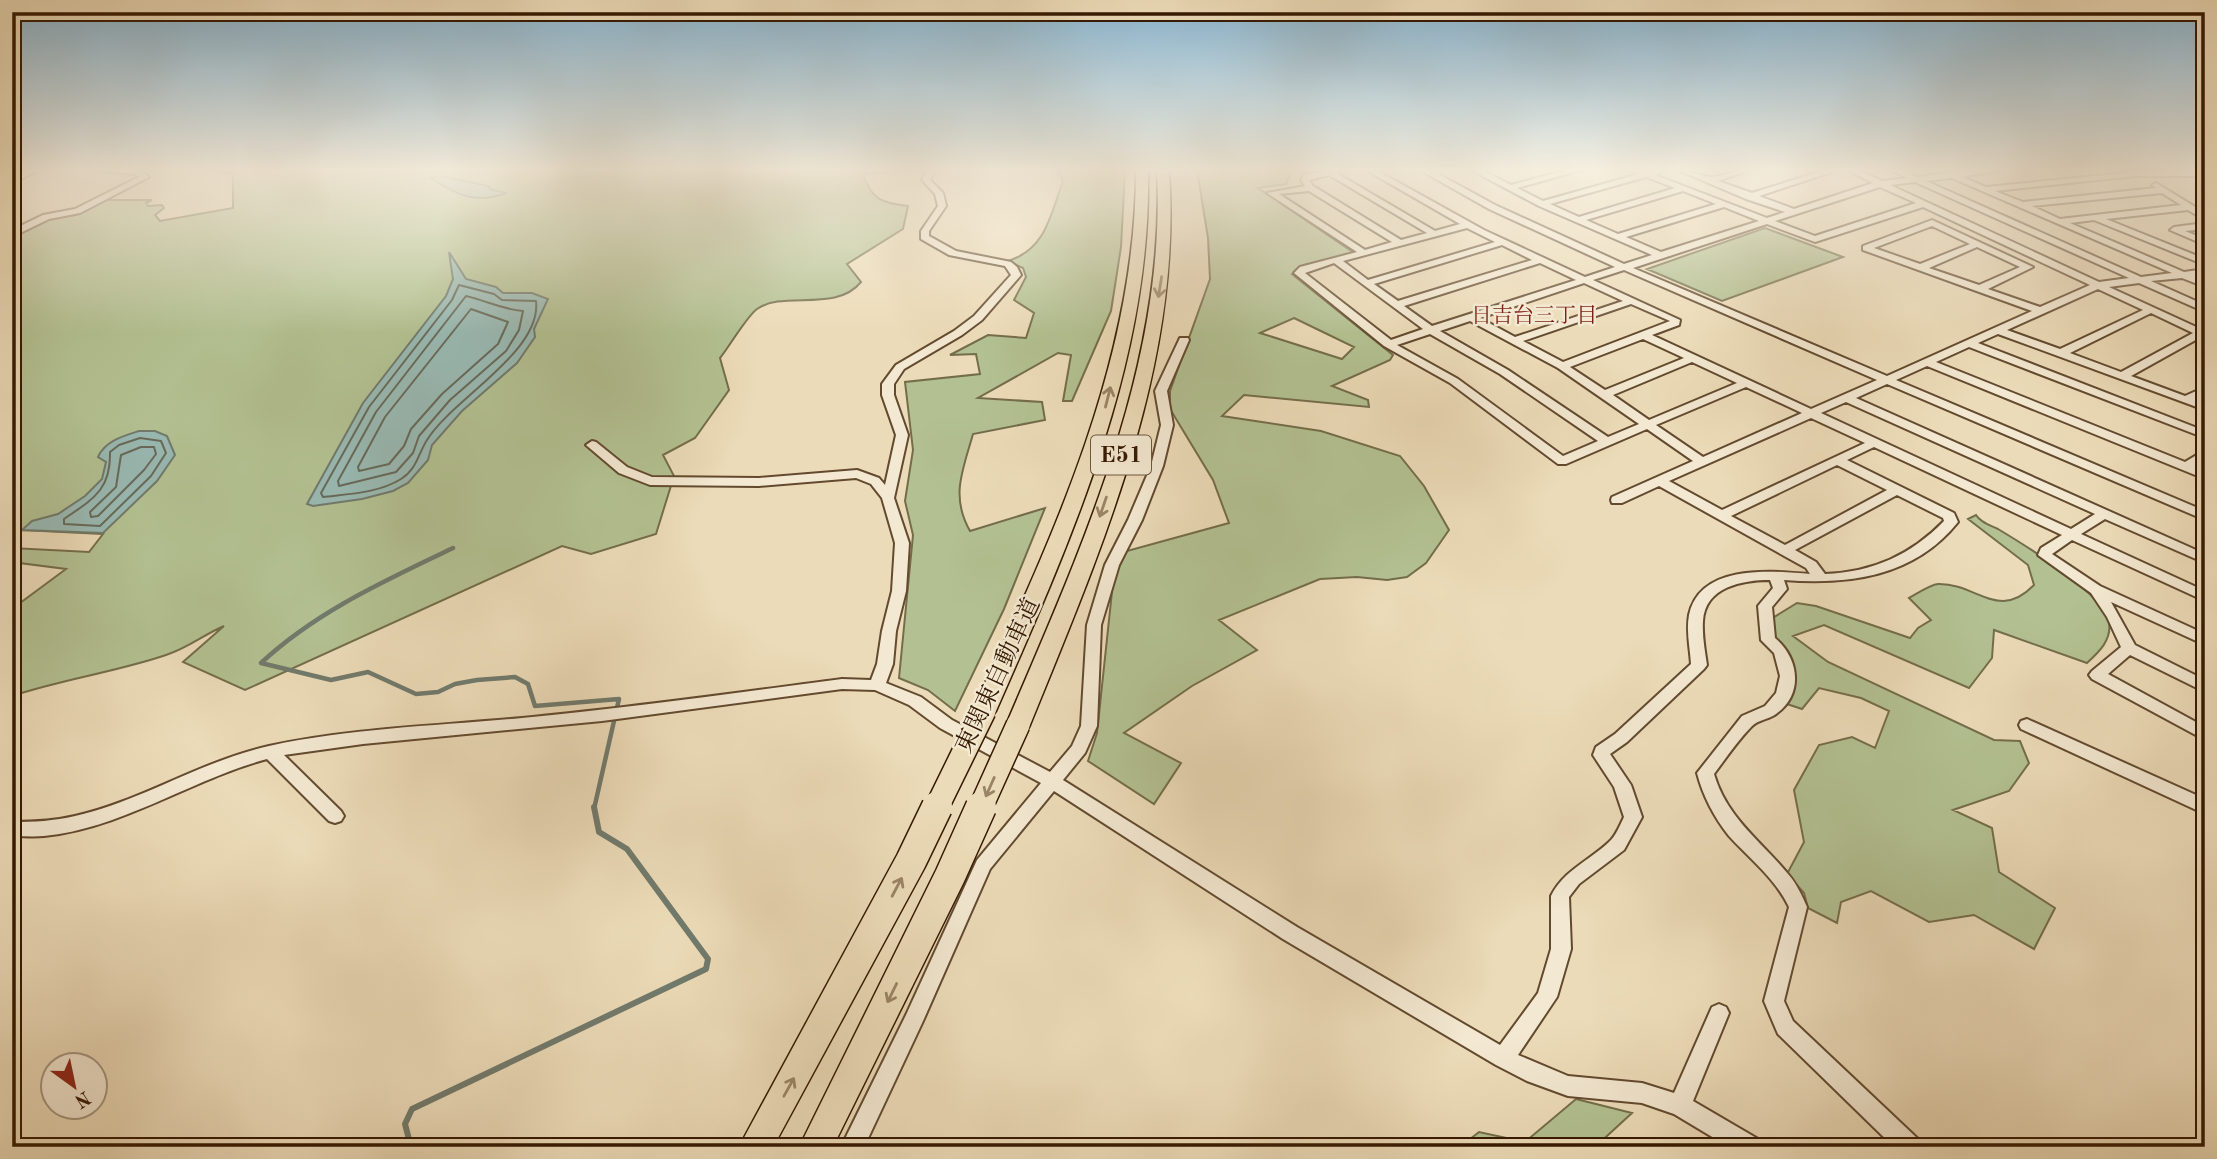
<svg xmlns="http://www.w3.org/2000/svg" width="2217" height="1159" font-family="'Old Standard TT','Noto Serif JP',serif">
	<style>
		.green { fill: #b3c192; stroke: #746d4a; stroke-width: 2; fill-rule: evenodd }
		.water { fill: #99bab4; stroke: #717a6c; stroke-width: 2 }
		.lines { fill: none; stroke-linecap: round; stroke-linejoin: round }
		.shore { stroke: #676a5a; stroke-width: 2 }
		.stream-far1 { stroke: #717a6c; stroke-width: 4.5 }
		.stream { stroke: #717a6c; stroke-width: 6 }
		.minor-casing { stroke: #634a2f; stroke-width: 4 }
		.highway-casing { stroke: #351901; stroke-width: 3 }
		.minor { fill: #f3e8d1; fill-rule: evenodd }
		.highway { fill: #ecdbb8; fill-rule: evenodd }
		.highway-bridge-far1-casing { stroke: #351901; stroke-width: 26; stroke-linecap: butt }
		.highway-bridge-casing { stroke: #351901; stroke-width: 33; stroke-linecap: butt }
		.highway-bridge-far1 { stroke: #ecdbb8; stroke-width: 23 }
		.highway-bridge { stroke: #ecdbb8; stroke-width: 30 }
		.oneway { stroke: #9a8466 }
		.labels { text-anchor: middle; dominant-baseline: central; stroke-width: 5; stroke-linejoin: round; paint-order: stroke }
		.far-neighbourhood-label { font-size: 21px; fill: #7a1f14; stroke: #f3e8d1 }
		.shield { fill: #f3e8d1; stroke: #6e573f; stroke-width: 2 }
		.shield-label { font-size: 23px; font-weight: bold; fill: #351901 }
		.street-label { font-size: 24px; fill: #351901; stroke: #f3e8d1 }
	</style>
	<rect width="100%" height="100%" fill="#ecdbb8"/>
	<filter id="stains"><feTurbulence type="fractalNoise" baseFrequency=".00286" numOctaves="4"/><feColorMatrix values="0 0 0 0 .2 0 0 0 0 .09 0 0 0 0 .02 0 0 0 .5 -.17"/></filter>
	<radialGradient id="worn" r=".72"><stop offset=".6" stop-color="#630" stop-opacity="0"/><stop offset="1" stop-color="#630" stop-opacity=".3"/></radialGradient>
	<!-- green -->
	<path class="green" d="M202,170h720l-59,4c9,27 19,28 45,32l-5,23 -56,35 14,18c-25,31 -78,8 -104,27 -10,7 -28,38 -37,49l9,32 -34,48 -32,17 11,21 -18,58 -65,20 -29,-8 -317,144 -62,-28 41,-36c-21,9 -36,22 -58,29 -50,17 -103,24 -154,41v-87l54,-40 -54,-7v-14l77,4 14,-18 -81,-4 -10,7v-301l30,-16 32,-5 31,-15h47l-6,3 2,3 14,-1 2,3 -9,7 5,6 73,-13v-34z
		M1057,170h68l-4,77 -10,64 -39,90h-9l8,-46 -13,-2 -80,45 64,4 3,18 -72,14c-10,36 -23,62 -3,97l75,-23 -41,101 -49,102 -27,-21 -29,-12 14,-143 -8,-34 8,-51 -8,-68 75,-8 -4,-20 -26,1 38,-20 38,3 8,-25 -20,-13 12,-23 -3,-9 -15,-7c38,-12 42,-45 55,-80z
		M1197,170h95l-6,14 -28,4 96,65 -49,12 -13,9 101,81 -3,5 -58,26 36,14 1,7 -125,-12 -22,21 99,15 79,25 24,30 25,44 -23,33 -19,14 -20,3 -30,-3 -37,2 -101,41 38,30 -65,36 -68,47 57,30 -27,41 -66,-43 9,-28 19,-179 113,-31 -16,-43 -43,-71v-18l40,-112 -2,-41zM1294,318l60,29 -12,12 -82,-26z
		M1765,228l78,29 -121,44 -75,-32z
		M1976,515c5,8 14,10 22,14 25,15 107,65 111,93 3,18 -10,30 -22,41l-93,-33 -2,28 -23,30 -145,-63 -31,11 35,26 166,78 26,1 9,22 -20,28 -56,19 39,18 7,44 56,36 -21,41 -60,-34 -45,7 -58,-31 -30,11 -4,21 -29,-15 -4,-15 -17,-19 17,-32 -10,-52 25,-45 33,-8 23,11 14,-37 -28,-13 -42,-10 -17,21 -15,-5 8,-28 -4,-19 -16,-16 -4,-22 26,-16 19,3 94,32 8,-10 13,-8 -22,-22c8,-4 20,-13 29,-14 39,-1 60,38 96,1l-6,-20 -60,-46z
		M1576,1099l56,14 -37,34h-135l19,-15 46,10z"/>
	<!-- water -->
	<path class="water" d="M439,176l50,10 1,3 15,4c-29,12 -50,1 -74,-15z
		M449,252l17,27 30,8 7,6h29l16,6 -14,30 1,8 -18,26 -55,48 -30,34 -4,15 -20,23 -15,8 -31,8 -49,7 -6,-2 56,-101 83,-107 7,-17z
		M139,431h16l12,5 8,19 -18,26 -54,52 -81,-3 10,-9 26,-7 27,-18 17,-17 4,-17 -8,-5c7,-16 25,-21 41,-26z"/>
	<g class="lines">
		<!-- shore -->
		<path class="shore" d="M459,285l35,9 8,6 34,1c6,51 -84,98 -109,139 -9,14 -10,29 -26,39 -22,14 -53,15 -78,18l-2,-4 48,-86 83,-107z
			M466,296c21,5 35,13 57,15l-4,19 -13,21 -56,49 -31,36 -6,17 -17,19 -57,14 -1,-5 38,-69z
			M471,309l37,13 -10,22 -56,50 -31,35 -7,17 -15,18 -30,7 -1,-4 27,-50z
			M140,438l21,3 5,12 -15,23 -51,50 -36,-2v-5c29,-20 47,-29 46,-67l9,-7z
			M141,447h13l2,7 -12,16 -46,46 -7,1 -1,-5 26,-25 5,-32z"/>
		<!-- stream-far1 -->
		<path class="stream-far1" d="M453,548c-68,33 -136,63 -192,115l70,17 37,-8 48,22 22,-2 17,-8 22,-4 38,-3 13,7 7,22 84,-7 -25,110"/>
		<!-- stream -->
		<path class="stream" d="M411,1147l-6,-23 7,-15 294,-140 2,-10 -81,-110 -28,-17 -5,-25"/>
		<!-- minor casing -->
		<g class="minor-casing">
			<path id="minor" d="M27,170h11l-26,14v-5z
				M90,170h49l10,7 -69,36 -31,6 -37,18v-7l31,-15 32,-6 64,-32 -5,-3z
				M927,170h8l-5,10 13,13 3,13 -17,25v5l27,15 55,11 6,5 4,8 -39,45 -20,15 -58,34 -10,15v11l14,40 -14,63 15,45 -3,48 -10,40 -3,33 -7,19 35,14 31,23 98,52 22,-26 9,-20 6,-101 18,-60 23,-45 23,-54 10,-41 -6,-34 24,-51 1,-2h8l1,2 -22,51 6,34 -10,41 -21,54 -23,45 -18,60 -4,101 -12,27 -22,27 234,147 203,118 38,-52 13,-44v-53c13,-26 38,-35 58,-54 7,-6 11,-17 15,-25l-10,-30 -21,-32 3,-8 19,-13 76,-70c-1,-16 -5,-33 -2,-49 11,-52 83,-44 121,-41l-4,-6 -147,-82 -37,17h-10l-1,-3 1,-3 81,-36 -46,-32 -81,35h-8l-108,-81 -66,-37 -90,-73 6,-6 57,-15 -90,-59 38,-7 -4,-6 3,-6 35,-4 -1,4 97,57 25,-7 -94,-54h10l108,60 101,47 30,-10 -126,-58 -69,-39h11l64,35 129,59 28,-9 -113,-49 -68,-36h11l29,15 56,-15h15l-65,18 26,13 96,-27 -8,-4h36l-12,5 112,43 18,-6 -39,-13 -68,-29c13,0 27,8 35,7 13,-2 23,-7 36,-7l-31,11 34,12 73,-23h13l-79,26 35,13 79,-26 -26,-13h11l24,11 25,-3 -16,-8h11l15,7 57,-7h27l-39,7 24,10 149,-15h62v4h-62l-140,15 28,11 133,-14 -4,-3 4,-2 49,30v7l-17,-10 -82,9 99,40v6l-111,-45 -24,3 114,49 21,-3v6l-10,1 10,4v7l-23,-9 -31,3 54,24v7l-66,-29 -30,4 96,44v7l-4,-1 -70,39 54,20 20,-9v8l-10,5 10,3v7l-207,-76 -20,9 227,88v7l-236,-91 -33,15 249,100 20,-12v10l-10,6 10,4v9l-278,-113 -31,14 309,131v9l-318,-136 -31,14 349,156v9l-100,-44 -24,15 124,57v10l-133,-61 -20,14 48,32 105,48v11l-94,-43 24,43 70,35v12l-75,-37 -22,19 97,53v13l-113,-61 -3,-4 3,-4 29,-24 -14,-30 -16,-24 -53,-38 3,-7 21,-13 -188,-88 -27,13 107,53 4,9c-44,55 -109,63 -174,58l3,9 -15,18 3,31c24,20 29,56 1,76 -7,5 -18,6 -24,12 -14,14 -26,32 -38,48 13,44 46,66 74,100 9,10 14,22 19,33l-23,94 9,20 125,118 3,8h-27l-116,-113 -3,-7 -11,-26 25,-94c-14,-29 -39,-48 -60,-71 -15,-19 -26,-40 -32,-63l45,-57 23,-10 11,-13 4,-17 -6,-23 -13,-13 -3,-34 15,-18 -3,-8c-28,0 -65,7 -67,41 -1,15 2,30 4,44l-3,4 -77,73 -17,12 21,31 11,32 -18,33 -45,34 -10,13 2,52 -14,48 -39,58 50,21 74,7 32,10 38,-86 7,-3 7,3 3,6 -36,88 65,38 3,8h-32l-55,-33 -32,-11 -74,-7 -41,-15 -31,-16 -213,-126 -229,-148 -64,78 -67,152 -59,126h-23l65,-132 71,-155 64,-77 -101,-55 -31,-23 -34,-15 -33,-1 -240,32 -239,23 -79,11 57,56 3,5 -3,5 -6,2 -6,-2 -62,-62c-75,20 -144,69 -223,77 -10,1 -21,0 -32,0v-14c22,0 42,-1 63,-6 67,-15 126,-55 194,-70 83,-18 169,-20 253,-28 107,-10 213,-25 320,-39l29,1 6,-16 5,-33 10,-40 3,-48 -13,-45 -11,-14 -15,-6 -97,8 -109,-1 -31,-12 -33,-28 6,-4 4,1 31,25 25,10 107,1 98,-8 22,8 6,7 11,-50 -14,-40v-11l14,-19 58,-34 20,-15 37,-41 -6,-9 -56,-11 -28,-16v-8l17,-25 -3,-12 -13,-14zM1329,175l98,58 -26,7 -88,-54 -4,-6zM1646,177l29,11 -96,29 -29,-13zM1952,178l220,95 -31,4 -215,-96zM1915,182l214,96 -30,4 -209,-97zM1880,187l36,16 -101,33 -40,-15zM1309,191l83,51 -27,8 -86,-56zM1683,191l33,13 -98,30 -32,-14zM2162,193l19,12 -121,14 -28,-13zM1724,207l35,14 -98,31 -35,-15zM1923,207l167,78 -50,22 -52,-18 45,-22 -101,-47 -69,26v4l169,61 -145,65 -254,-108 134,-44 48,18zM1932,226l38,18 -50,20 -46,-16zM1467,228l28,14 -127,38 -25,-19zM1502,245l30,15 -134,41 -24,-17zM1977,247l43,20 -41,18 -50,-17zM1334,263l89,66 -32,11 -86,-67zM1540,263l36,17 -144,46 -28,-20zM1624,270l253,110 -66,29 -159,-74 27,-10 1,-5 -87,-40zM1584,283l39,18 -108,36 -35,-19zM2098,289l45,21 -83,39 -53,-19zM1631,304l39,17 -107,41 -40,-21zM2151,313l42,20 -72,39 -51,-19zM1470,321l88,47 81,56 -31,13 -100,-67 -68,-39zM1430,334l70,40 98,67 -35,15 -105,-77 -61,-34zM1643,339l41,19 -79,32 -35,-23zM1692,362l45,21 -88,37 -36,-25zM1746,387l56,26 -99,44 -47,-32zM1846,402l249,112 -24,15 -250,-116zM1811,418l54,25 -143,67 -53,-29zM1837,465l50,25 -102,55 -54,-29zM1897,495l46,23 1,3c-33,34 -71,51 -119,53l-9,-12 -21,-12z
				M2205,223v6l-20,2 20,8v6l-35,-15 4,-3z
				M2027,719l178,80v15l-184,-85 -2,-4 2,-4z"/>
		</g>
		<!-- highway casing -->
		<g class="highway-casing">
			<path id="highway" d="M1136,170h12c4,191 -77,370 -152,541l-4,6 -8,2 -8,-2 -4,-6c79,-170 164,-349 164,-541z
				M1157,170h12c14,194 -68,380 -139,555l-3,6 -9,3 -9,-3 -3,-6c74,-174 161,-361 151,-555z"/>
		</g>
		<!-- minor -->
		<use href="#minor" class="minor"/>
		<!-- highway -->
		<use href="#highway" class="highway"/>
		<!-- highway-bridge-far1 casing -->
		<g class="highway-bridge-far1-casing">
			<path id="highway-bridge-far1" d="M936,809l48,-98
				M980,809l38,-84"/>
		</g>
		<!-- highway-bridge casing -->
		<g class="highway-bridge-casing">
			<path id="highway-bridge" d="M756,1147l155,-286 26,-54
				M816,1147l134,-271 31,-69"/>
		</g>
		<!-- highway-bridge-far1 -->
		<use href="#highway-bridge-far1" class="highway-bridge-far1"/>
		<!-- highway-bridge -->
		<use href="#highway-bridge" class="highway-bridge"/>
	</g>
	<!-- one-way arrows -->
	<defs><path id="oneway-shaft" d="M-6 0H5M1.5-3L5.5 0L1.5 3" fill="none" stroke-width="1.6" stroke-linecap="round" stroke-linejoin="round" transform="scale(1.75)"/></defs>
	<g class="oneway">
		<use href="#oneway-shaft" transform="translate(1160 287) rotate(99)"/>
		<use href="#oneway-shaft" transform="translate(1108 397) rotate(-76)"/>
		<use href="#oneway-shaft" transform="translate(1103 507) rotate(109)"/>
		<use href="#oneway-shaft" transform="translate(990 787) rotate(114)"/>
		<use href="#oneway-shaft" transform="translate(897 887) rotate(-62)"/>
		<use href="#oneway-shaft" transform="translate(892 993) rotate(116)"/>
		<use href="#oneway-shaft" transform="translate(789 1087) rotate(-61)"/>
	</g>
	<!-- sky -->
	<linearGradient id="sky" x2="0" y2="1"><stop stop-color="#88b6d3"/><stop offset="0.51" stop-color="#f6efdf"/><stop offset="1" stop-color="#f6efdf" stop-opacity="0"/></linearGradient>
	<rect width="2217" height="333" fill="url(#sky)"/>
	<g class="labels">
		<!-- far-neighbourhood labels -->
		<g class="far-neighbourhood-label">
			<text x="1534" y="316">日吉台三丁目</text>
		</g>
		<!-- shield labels -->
		<rect class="shield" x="1091" y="435.5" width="60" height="39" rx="5"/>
		<g class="shield-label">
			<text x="1121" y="455">E51</text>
		</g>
		<!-- street labels -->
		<g class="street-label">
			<text transform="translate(999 676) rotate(-65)">東関東自動車道</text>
		</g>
	</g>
	<!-- margin -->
	<rect width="2217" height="1159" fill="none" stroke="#ecdbb8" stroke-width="42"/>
	<rect x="14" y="14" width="2189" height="1131" fill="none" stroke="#351901" stroke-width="3.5"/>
	<rect x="21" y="21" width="2175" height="1117" fill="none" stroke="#351901" stroke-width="2"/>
	<!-- north arrow -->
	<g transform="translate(74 1086) rotate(147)"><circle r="33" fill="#f3e8d1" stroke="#a7957e" stroke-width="2"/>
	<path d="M0-5L12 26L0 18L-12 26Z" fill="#8f2418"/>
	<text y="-10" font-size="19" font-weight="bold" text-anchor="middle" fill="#351901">N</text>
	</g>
	<rect width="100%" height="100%" filter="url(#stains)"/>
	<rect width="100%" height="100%" fill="url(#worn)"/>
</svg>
